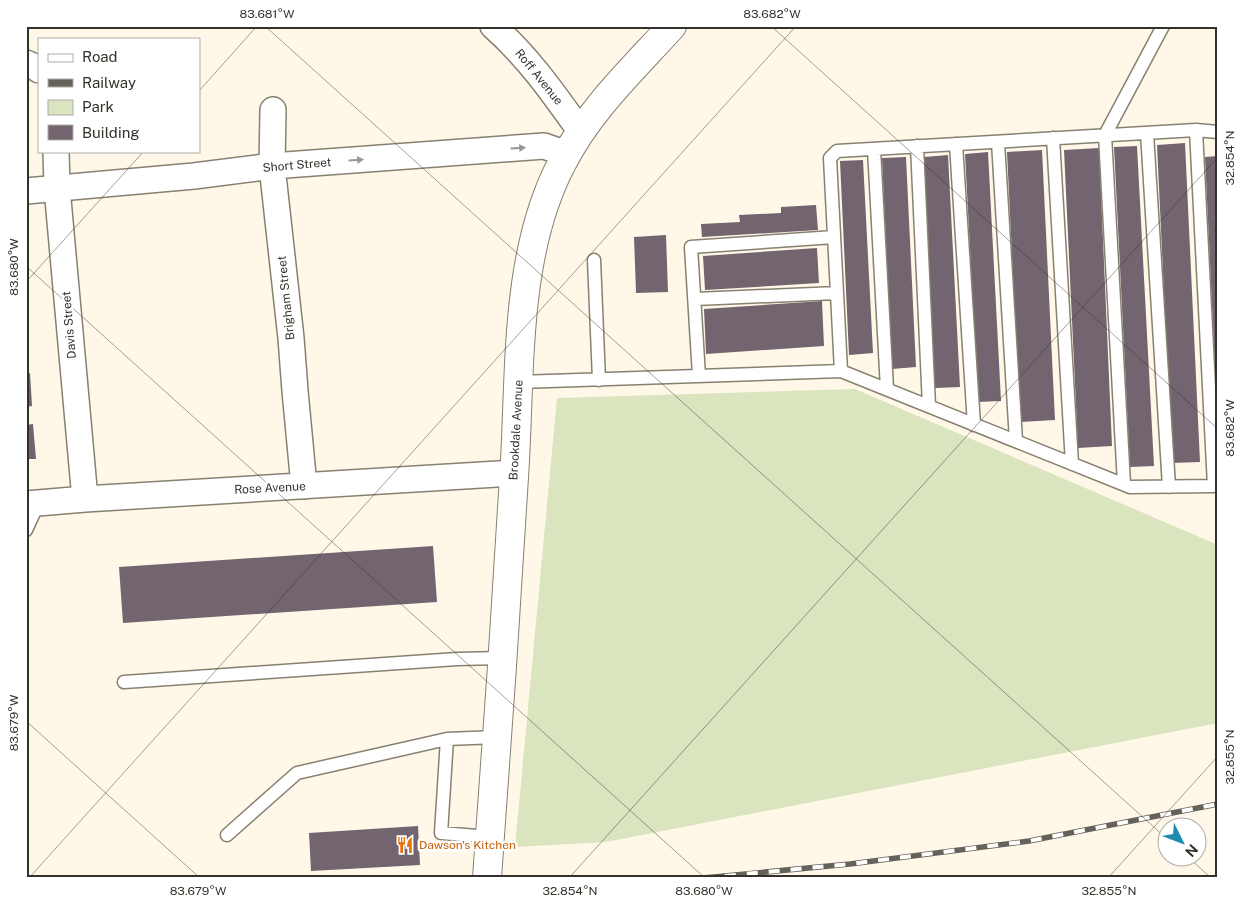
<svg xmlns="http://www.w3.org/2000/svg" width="1244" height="904" font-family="'Public Sans',sans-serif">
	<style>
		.green { fill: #dae4be }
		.building { fill: #72656f }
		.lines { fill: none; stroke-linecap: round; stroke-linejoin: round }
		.service-casing { stroke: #878172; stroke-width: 15 }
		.minor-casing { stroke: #878172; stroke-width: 28 }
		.tertiary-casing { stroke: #878172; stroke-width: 30 }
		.service { stroke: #fff; stroke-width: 12 }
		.minor { stroke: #fff; stroke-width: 25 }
		.tertiary { stroke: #fff; stroke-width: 28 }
		.rail-casing { stroke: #666259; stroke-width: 5.5 }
		.rail { stroke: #fff; stroke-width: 4; stroke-dasharray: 11; stroke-linecap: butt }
		.oneway { fill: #999894 }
		.ticks { fill: none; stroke: #33312a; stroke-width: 1; stroke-opacity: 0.45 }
		.labels { text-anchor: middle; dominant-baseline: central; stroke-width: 5; stroke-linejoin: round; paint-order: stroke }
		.street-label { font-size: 12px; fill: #33312a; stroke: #fff }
		.food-label { font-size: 12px; fill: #c56008; stroke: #fff; text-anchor: start }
		.neatline { fill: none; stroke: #33312a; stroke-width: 2 }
		.ticks-label { font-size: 12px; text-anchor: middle; fill: #33312a }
	</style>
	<rect width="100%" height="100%" fill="#fff8e8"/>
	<!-- green -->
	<path class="green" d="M855,389l363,156v178l-612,119 -91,5 42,-449z"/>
	<!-- building -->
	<path class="building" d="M1185,143l15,319 -28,1 -15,-318z
		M1137,146l17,320 -24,1 -16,-320z
		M1099,148l13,298 -34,2 -14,-298z
		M1042,150l13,270 -35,2 -13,-270z
		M988,152l13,249 -23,1 -13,-248z
		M948,155l12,232 -25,1 -11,-231z
		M1218,156v234h-2l-11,-233z
		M906,157l10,210 -24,2 -10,-211z
		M863,160l10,193 -24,2 -9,-194z
		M816,205l2,25 -116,7 -1,-13 39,-2 -1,-7 42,-2v-6z
		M666,235l2,57 -32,1 -2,-56z
		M817,248l2,35 -114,7 -2,-34z
		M822,301l2,45 -118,8 -2,-45z
		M26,373h4l2,33 -6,1z
		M33,424l3,35h-10v-34z
		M433,546l4,56 -314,21 -4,-56z
		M418,826l2,39 -109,6 -2,-38z"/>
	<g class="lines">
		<!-- service casing -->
		<g class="service-casing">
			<path id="service" d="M1196,130l22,2
				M1147,133l22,354
				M1053,138l19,326
				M998,142l18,299
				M956,144l18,281
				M917,146l12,260
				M874,149l13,240
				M594,260l5,120
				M695,299l142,-6
				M699,376l-8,-129 143,-10
				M519,382l322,-11 289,116 84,-1 -18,-356 -359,21 -7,7 11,213
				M1124,484l-19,-349 58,-109
				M26,530l13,-28
				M124,682l333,-23 45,-1
				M227,835l70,-62 150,-34
				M490,837l-49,-4 6,-94 50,-2"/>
		</g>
		<!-- minor casing -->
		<g class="minor-casing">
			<path id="minor" d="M493,26c36,32 60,67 88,106
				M26,63l9,4 4,3
				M273,110l-1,56 19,172 4,53 9,95
				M56,151l1,37 28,311
				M26,191l168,-15 78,-10 272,-20 23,8
				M26,504l59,-5 430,-26"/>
		</g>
		<!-- tertiary casing -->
		<g class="tertiary-casing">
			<path id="tertiary" d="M487,878c10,-134 19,-267 27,-401 7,-102 -1,-221 48,-314 27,-53 71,-94 110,-137"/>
		</g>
		<!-- service -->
		<use href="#service" class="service"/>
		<!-- minor -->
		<use href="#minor" class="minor"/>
		<!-- tertiary -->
		<use href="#tertiary" class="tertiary"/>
		<!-- rail casing -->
		<g class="rail-casing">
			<path id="rail" d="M703,878l147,-14 179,-23 189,-37"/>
		</g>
		<!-- rail -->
		<use href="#rail" class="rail"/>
	</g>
	<!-- one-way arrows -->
	<defs><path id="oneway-solid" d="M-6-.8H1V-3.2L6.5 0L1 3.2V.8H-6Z" transform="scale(1.25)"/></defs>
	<g class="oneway">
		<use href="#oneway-solid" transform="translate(518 148) rotate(-4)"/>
		<use href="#oneway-solid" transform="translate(356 160) rotate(-4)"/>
	</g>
	<!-- ticks -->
	<path class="ticks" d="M265,26l901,812M771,26l447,403M199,91l58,-65M26,266l679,612M26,282l118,-131M26,721l174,157M1187,856l24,22M29,878l767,-852M569,878l649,-721M1108,878l110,-122"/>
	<!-- icons -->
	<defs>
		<g id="restaurant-bare" transform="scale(1.35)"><path d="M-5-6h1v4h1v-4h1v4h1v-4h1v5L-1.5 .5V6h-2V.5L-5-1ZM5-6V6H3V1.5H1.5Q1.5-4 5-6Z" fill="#e8710a" stroke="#fff" stroke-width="2.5" paint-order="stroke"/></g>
	</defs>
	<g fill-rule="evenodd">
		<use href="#restaurant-bare" x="405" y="845"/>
	</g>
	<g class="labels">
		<!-- street labels -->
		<g class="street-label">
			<text transform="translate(539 77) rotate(51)">Roff Avenue</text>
			<text transform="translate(297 165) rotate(-5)">Short Street</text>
			<text transform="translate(286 298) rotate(-96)">Brigham Street</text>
			<text transform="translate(69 325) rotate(-95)">Davis Street</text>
			<text transform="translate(516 430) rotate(-87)">Brookdale Avenue</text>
			<text transform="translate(270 488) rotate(-3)">Rose Avenue</text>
		</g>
		<!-- food labels -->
		<g class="food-label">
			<text x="419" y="845">Dawson's Kitchen</text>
		</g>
	</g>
	<!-- border -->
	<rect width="1244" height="904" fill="none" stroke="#ffffff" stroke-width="55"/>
	<!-- legend -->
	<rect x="38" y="38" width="162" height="115" fill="#ffffff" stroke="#adadaa"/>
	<rect x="48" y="54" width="25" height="8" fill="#ffffff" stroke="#adadaa"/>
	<text x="82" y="62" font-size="15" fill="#33312a">Road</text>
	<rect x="48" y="79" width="25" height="8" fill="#666259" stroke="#adadaa"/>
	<text x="82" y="88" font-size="15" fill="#33312a">Railway</text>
	<rect x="48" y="100" width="25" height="15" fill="#dae4be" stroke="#adadaa"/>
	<text x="82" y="112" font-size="15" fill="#33312a">Park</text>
	<rect x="48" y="125" width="25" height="15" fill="#72656f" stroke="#adadaa"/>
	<text x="82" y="138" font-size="15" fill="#33312a">Building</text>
	<!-- north arrow -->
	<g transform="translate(1182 842) rotate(132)"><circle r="24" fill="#ffffff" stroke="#adadaa"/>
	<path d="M0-4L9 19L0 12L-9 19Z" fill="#1e8bb1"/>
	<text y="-8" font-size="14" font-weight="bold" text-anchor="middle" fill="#33312a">N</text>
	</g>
	<rect x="28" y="28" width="1188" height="848" class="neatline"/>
	<g class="ticks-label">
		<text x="267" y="18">83.681°W</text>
		<text x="772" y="18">83.682°W</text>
		<text transform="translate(1230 158) rotate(-90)" y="4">32.854°N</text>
		<text transform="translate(14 267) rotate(-90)" y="4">83.680°W</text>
		<text transform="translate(1230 428) rotate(-90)" y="4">83.682°W</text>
		<text transform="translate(14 723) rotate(-90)" y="4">83.679°W</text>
		<text transform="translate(1230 757) rotate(-90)" y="4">32.855°N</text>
		<text x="198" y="895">83.679°W</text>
		<text x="570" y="895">32.854°N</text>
		<text x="704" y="895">83.680°W</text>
		<text x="1109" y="895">32.855°N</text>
	</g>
</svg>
